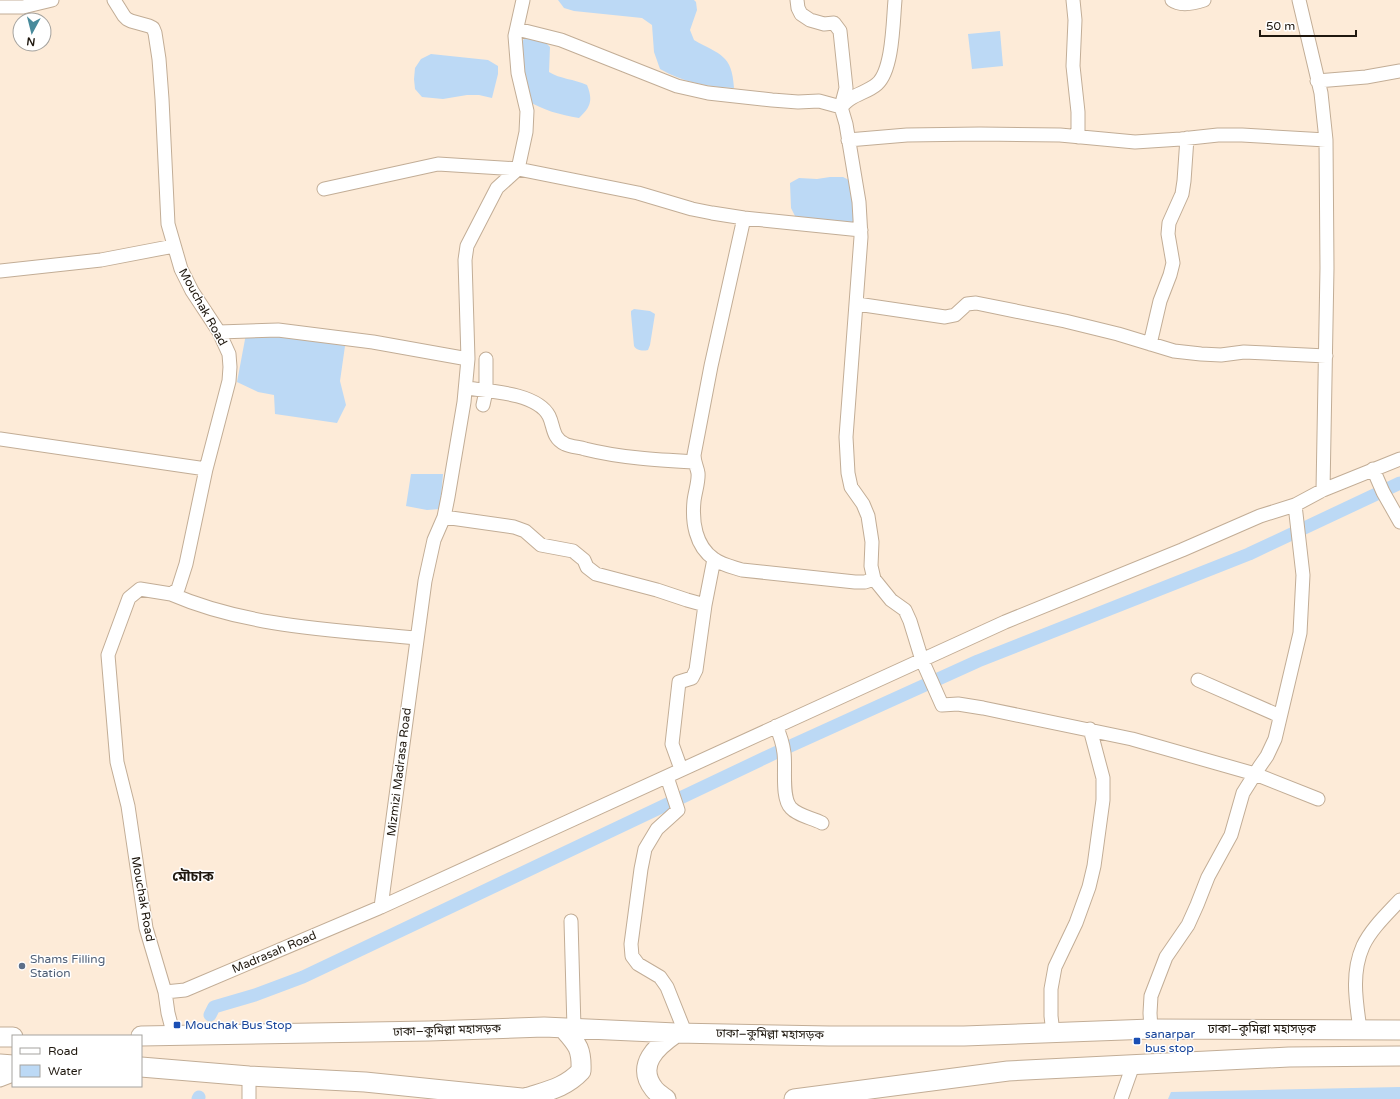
<svg xmlns="http://www.w3.org/2000/svg" width="1400" height="1099" font-family="'Varela Round','Noto Sans Bengali',sans-serif">
	<style>
		.water { fill: #bcd9f5 }
		.lines { fill: none; stroke-linecap: round; stroke-linejoin: round }
		.canal { stroke: #bcd9f5; stroke-width: 13 }
		.minor-casing { stroke: #c2ad96; stroke-width: 15 }
		.highway-casing { stroke: #c2ad96; stroke-width: 21 }
		.minor { stroke: #fff; stroke-width: 13 }
		.highway { stroke: #fff; stroke-width: 19 }
		.service-dot { fill: #5c6f8a; stroke: #fff; stroke-width: 1.5 }
		.transit-dot { fill: #1a4fb4; stroke: #fff; stroke-width: 1.5 }
		.labels { text-anchor: middle; dominant-baseline: central; stroke-width: 3; stroke-linejoin: round; paint-order: stroke }
		.street-label { font-size: 12px; fill: #1f180f; stroke: #fff }
		.service-label { font-size: 12px; fill: #4e5e75; stroke: #fff; text-anchor: start }
		.transit-label { font-size: 12px; fill: #164399; stroke: #fff; text-anchor: start }
		.quarter-label { font-size: 14px; font-weight: bold; fill: #1f180f; stroke: #fff }
	</style>
	<rect width="100%" height="100%" fill="#fdebd8"/>
	<!-- water -->
	<path class="water" d="M558,0h136l2,2 1,8 -7,20 4,10c26,15 38,14 40,48 -26,-1 -52,-6 -74,-19l-6,-17 -2,-27 -10,-7 -68,-7 -10,-3z
		M1000,31l3,35 -31,3 -4,-35z
		M529,36l14,4 7,7 -1,25c11,7 25,7 38,13 6,15 4,22 -8,33 -19,-3 -36,-8 -53,-18l-5,-51 2,-9z
		M431,54l57,6 10,6v8l-6,24 -13,-3h-12l-24,4 -21,-2 -7,-8 -1,-10 1,-11 6,-9z
		M830,177h13l6,3 6,33 -3,13 -46,-5 -11,-5 -4,-8 -1,-25 9,-5 18,1z
		M634,309l16,2 5,3 -5,31 -2,5c-5,1 -11,1 -14,-4l-3,-32v-3z
		M246,334l60,1 39,11 -5,35 6,24 -9,18 -62,-9 -1,-19 -16,-3 -21,-10z
		M411,474h32l-3,35 -13,1 -21,-4z
		M1400,1087v12h-232l3,-7z"/>
	<g class="lines">
		<!-- canal -->
		<path class="canal" d="M210,1015l4,-8 41,-12 48,-18 472,-224 203,-92 271,-107 151,-71
			M198,1099l1,-2"/>
		<!-- minor casing -->
		<g class="minor-casing">
			<path id="minor" d="M114,0l10,16 3,3 4,2 18,5 4,2 2,5 4,26 3,40 6,125 13,45 11,22 27,41 10,22 1,13 -1,14 -23,88 -20,95 -8,25 -7,5 -31,-5 -11,9 -21,57 9,107 11,44 18,122 19,64 3,21 6,23
				M797,0l1,8 3,6 9,6 14,4 10,-1 6,8 6,57 -5,19
				M1073,0l2,20 -2,46 5,46v25
				M1172,0c8,6 23,3 32,0
				M1299,0l22,93 5,47 1,128 -4,222
				M0,7h23l29,-7
				M517,29l44,11 116,46 31,7 64,7 26,2 21,-1 22,6 5,17 13,78 2,35 -15,200 2,36 3,14 12,17 5,12 4,26 -1,24 3,13 17,21 14,10 5,11 12,39 20,45 16,-1 25,4 149,31 123,35 63,25
				M1317,81l49,-4 34,-6
				M841,107c3,-3 6,-6 9,-8 9,-6 19,-8 27,-15 16,-14 16,-63 18,-84
				M848,140l59,-5 73,-1 80,1 75,7 46,-3 37,-4h24l84,5
				M324,189l114,-25 80,5 120,24 54,16 20,4 32,5 117,12
				M744,218l-33,148 -17,89c0,7 3,12 4,18 1,8 -3,19 -4,28 -2,20 1,45 20,58 8,6 19,8 28,11l113,12h10l9,-3
				M0,271l101,-11 73,-14
				M857,304l88,13 10,-2 12,-11 9,-1 89,18 53,13 56,17 27,3 20,1 23,-3 82,4
				M219,332l59,-2 95,12 95,17
				M1150,344l10,-43 10,-26 3,-12 -5,-29 1,-11 13,-29 2,-13 3,-43
				M466,388c23,3 71,5 83,28 5,10 3,22 16,28 6,3 14,3 20,5 36,9 73,11 109,13
				M483,405l3,-14v-32
				M0,439l206,30
				M1373,469l10,23 17,30
				M444,517l70,10 11,4 16,14 32,6 11,9 3,7 9,7 61,16 30,10 18,5
				M171,594c76,33 163,36 245,44
				M1198,680l82,36
				M776,726c4,9 7,18 8,27 2,15 -3,45 7,55 7,8 22,10 31,15
				M681,769l-9,-25 7,-62 13,-4 4,-8 9,-65 9,-46
				M667,777l11,33 -21,19 -12,20 -4,20 -10,75 1,12 6,8 22,13 7,10 18,45
				M381,907l44,-326 9,-41 10,-23 4,-20 16,-95 4,-43 -3,-99 2,-14 30,-58 21,-19 8,-37 1,-21 -9,-38 -3,-37 8,-36
				M571,921l3,107
				M165,992l20,-2 196,-83 624,-285 177,-72 78,-34 35,-11 28,-15 77,-31
				M1151,1029l-1,-16 1,-17 15,-39 22,-32 9,-20 11,-28 23,-42 12,-42 17,-27 7,-10 8,-17 25,-106 3,-58 -8,-70
				M1360,1029c-4,-28 -9,-56 3,-83 8,-17 24,-32 37,-46
				M1053,1033l-2,-17v-27l4,-22 21,-44 13,-36 5,-21 9,-66v-22l-13,-49
				M249,1076v23
				M0,1080l13,-5
				M1121,1099l12,-34"/>
		</g>
		<!-- highway casing -->
		<g class="highway-casing">
			<path id="highway" d="M141,1036l288,-5 115,-4 132,6 153,3h135l187,-7 249,1
				M0,1037h13
				M0,1064l13,1
				M141,1067l108,9 116,6 166,17
				M526,1098c21,-7 39,-10 55,-27 1,-23 -4,-27 -18,-43
				M666,1099c-4,-3 -9,-6 -12,-10 -19,-24 3,-43 22,-56
				M794,1099l214,-28 281,-14 111,-1"/>
		</g>
		<!-- minor -->
		<use href="#minor" class="minor"/>
		<!-- highway -->
		<use href="#highway" class="highway"/>
	</g>
	<!-- markers -->
	<circle class="service-dot" cx="22" cy="966" r="4"/>
	<g class="transit-dot">
		<rect x="173" y="1021" width="8" height="8" rx="2"/>
		<rect x="1133" y="1037" width="8" height="8" rx="2"/>
	</g>
	<g class="labels">
		<!-- street labels -->
		<g class="street-label">
			<text transform="translate(203 307) rotate(61)">Mouchak Road</text>
			<text transform="translate(399 772) rotate(-83)">Mizmizi Madrasa Road</text>
			<text transform="translate(143 899) rotate(80)">Mouchak Road</text>
			<text transform="translate(274 952) rotate(-23)">Madrasah Road</text>
			<text x="1262" y="1029">ঢাকা–কুমিল্লা মহাসড়ক</text>
			<text transform="translate(447 1030) rotate(-2)">ঢাকা–কুমিল্লা মহাসড়ক</text>
			<text transform="translate(770 1034) rotate(1)">ঢাকা–কুমিল্লা মহাসড়ক</text>
		</g>
		<!-- service labels -->
		<g class="service-label">
			<text x="30" y="959">Shams Filling<tspan x="30" dy="14">Station</tspan></text>
		</g>
		<!-- transit labels -->
		<g class="transit-label">
			<text x="185" y="1025">Mouchak Bus Stop</text>
			<text x="1145" y="1034">sanarpar<tspan x="1145" dy="14">bus stop</tspan></text>
		</g>
		<!-- quarter labels -->
		<g class="quarter-label">
			<text x="193" y="876">মৌচাক</text>
		</g>
	</g>
	<!-- legend -->
	<rect x="12" y="1035" width="130" height="52" fill="#ffffff" stroke="#a5a39f"/>
	<rect x="20" y="1048" width="20" height="6" fill="#ffffff" stroke="#a5a39f"/>
	<text x="48" y="1055" font-size="12" fill="#1f180f">Road</text>
	<rect x="20" y="1065" width="20" height="12" fill="#bcd9f5" stroke="#a5a39f"/>
	<text x="48" y="1075" font-size="12" fill="#1f180f">Water</text>
	<!-- north arrow -->
	<g transform="translate(32 32) rotate(187)"><circle r="19" fill="#ffffff" stroke="#a5a39f"/>
	<path d="M0-3L7 15L0 10L-7 15Z" fill="#488a9b"/>
	<text y="-6" font-size="11" font-weight="bold" text-anchor="middle" fill="#1f180f">N</text>
	</g>
	<!-- scale -->
	<path d="M1260 30v6h96v-6" fill="none" stroke="#1f180f" stroke-width="2"/>
	<text x="1266" y="30" font-size="12" fill="#1f180f" stroke="#ffffff" stroke-width="3" paint-order="stroke">50 m</text>
</svg>
